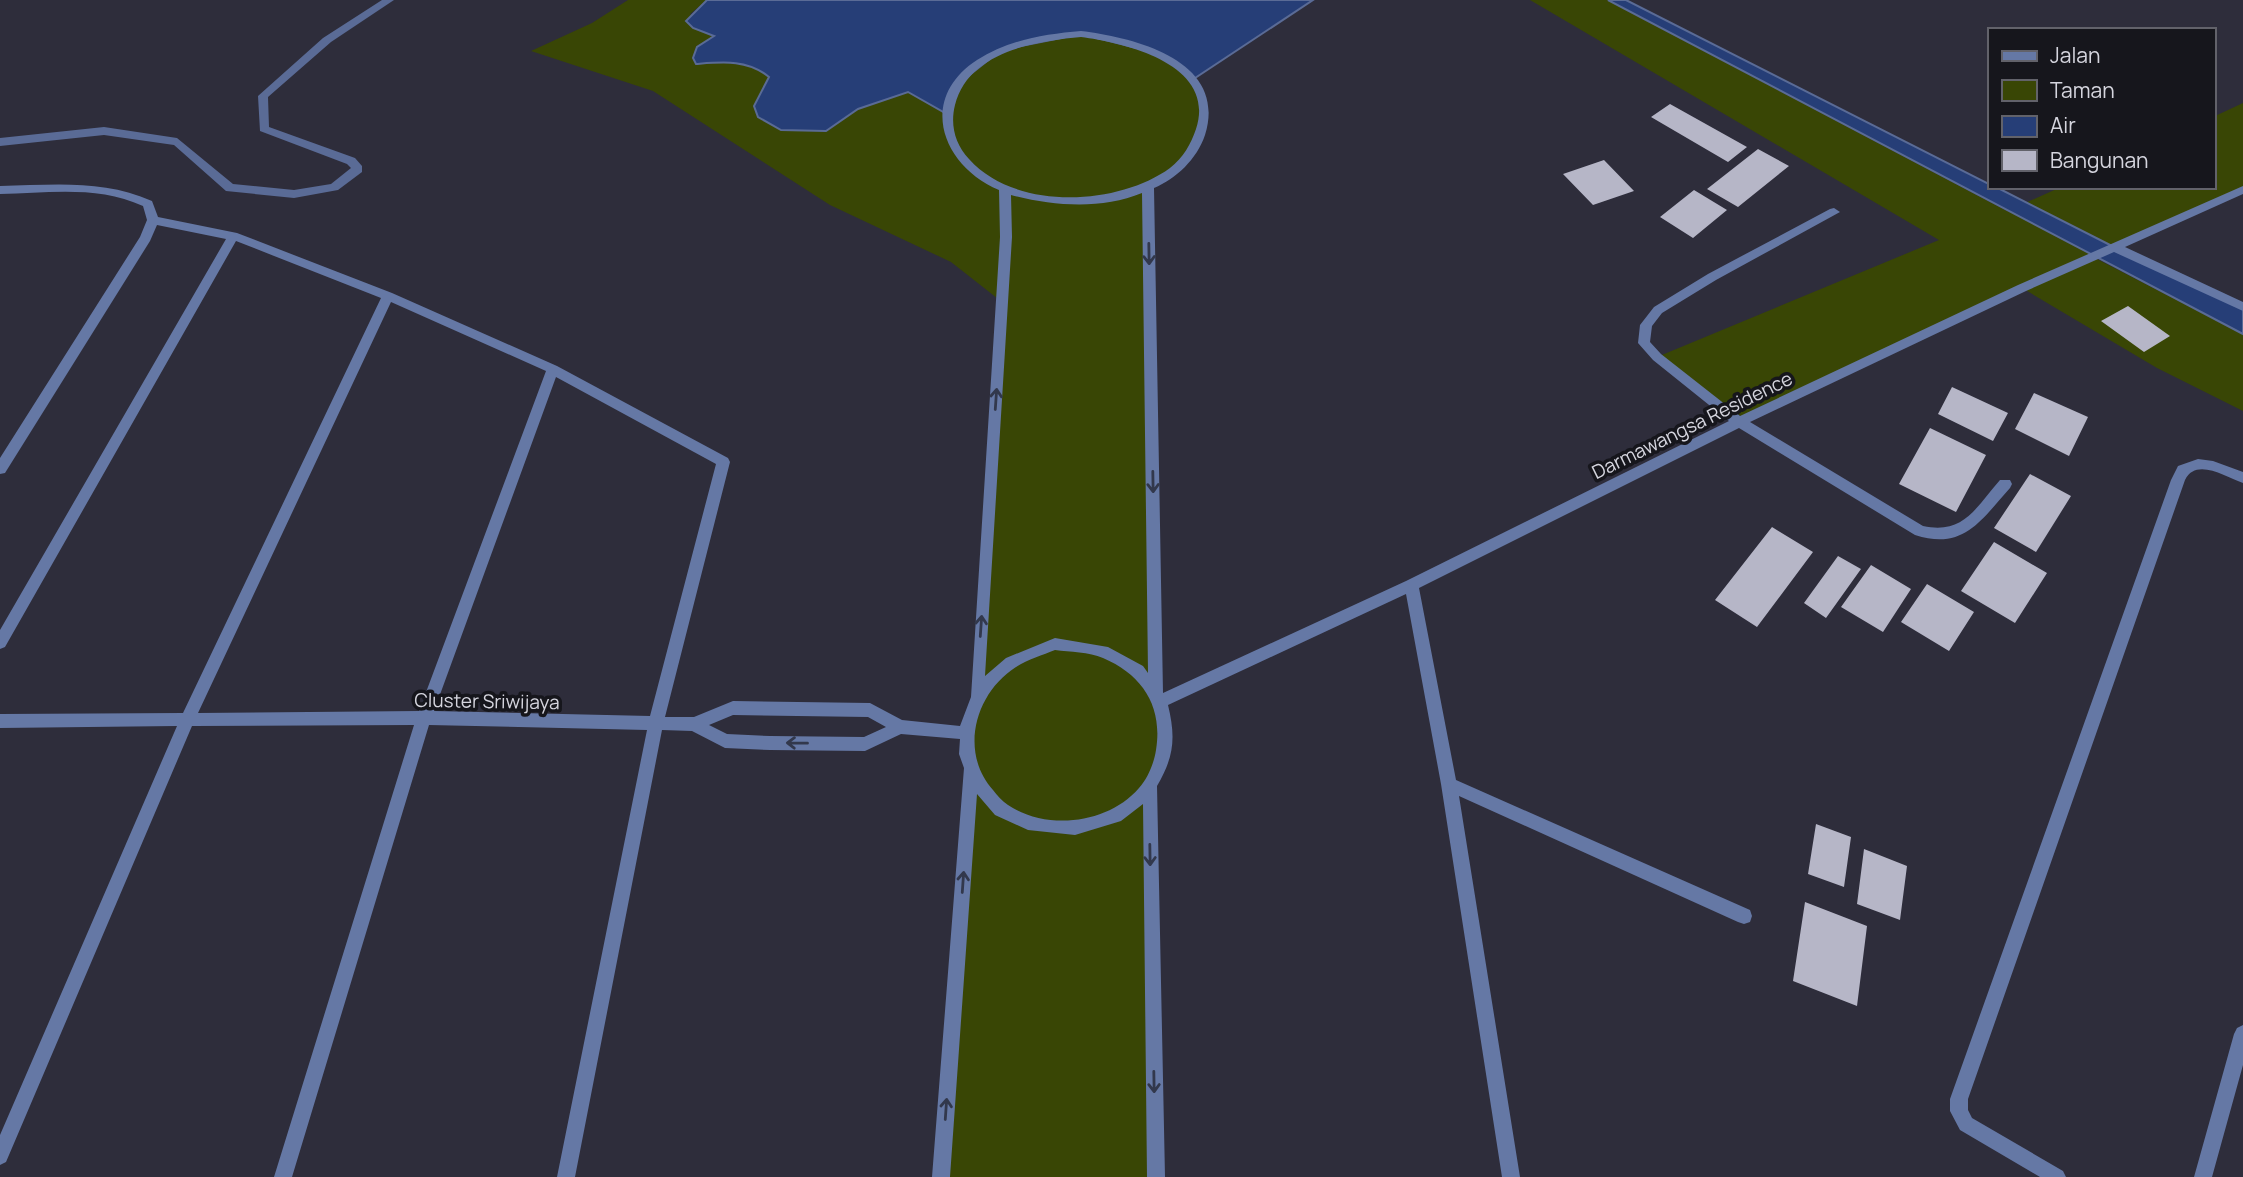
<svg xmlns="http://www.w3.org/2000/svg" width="2243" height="1177" font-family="Manrope,sans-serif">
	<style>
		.green { fill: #394605 }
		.water { fill: #263e77; stroke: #5a6b96; stroke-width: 2 }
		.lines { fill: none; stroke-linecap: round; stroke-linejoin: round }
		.stream { fill: #5a6b96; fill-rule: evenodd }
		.building { fill: #b6b6c7 }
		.minor { fill: #6578a5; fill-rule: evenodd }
		.oneway { stroke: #32384c }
		.labels { text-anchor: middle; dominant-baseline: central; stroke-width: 7; stroke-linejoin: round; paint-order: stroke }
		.street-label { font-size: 19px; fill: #d5d5de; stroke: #16161c }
	</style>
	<rect width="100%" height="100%" fill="#2e2d3b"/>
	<!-- green -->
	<path class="green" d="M628,0h79l-17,14 25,22 -18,11 -1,17c26,-2 51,-5 73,13l-15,29 4,11 23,13 45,1 32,-22 50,-17 54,-11 39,-31 80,-16 80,20 31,26 13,32 -18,47 -39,27 8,505 11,46 -17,50 7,390h-216l30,-407 -6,-37 12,-39 25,-392 -51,-40 -121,-57 -177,-114 -122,-40 61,-28z
		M1530,0h78l399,211 54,-24h152v-70l30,-14v87l-150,67 150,77v77l-86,-43 -135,-80 -277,131 -88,-62 282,-117z"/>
	<!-- water -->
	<path class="water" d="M707,0h606l-121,80 -31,-26 -80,-20 -80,16 -39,31 -15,33 -39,-22 -50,17 -32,22 -45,-1 -23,-13 -4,-11 15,-29c-22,-18 -47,-15 -73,-13l-3,-6 4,-11 17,-11 -21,-8 -7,-7z
		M1608,0h18l363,184v3h7l118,60 129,60v27z"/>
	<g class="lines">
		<!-- stream -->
		<path class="stream" d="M382,0h12l-63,42 -63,55 1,30 86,31 7,8v6l-24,18 -44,8 -68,-7 -52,-46 -70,-10 -104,11v-8l104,-11 73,11 56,46 61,6 37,-6 20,-16 -4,-4 -87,-33 -2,-35 65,-58z"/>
	</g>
	<!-- building -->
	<path class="building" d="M1670,104l77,43 -19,15 -77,-45z
		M1758,149l31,17 -51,41 -31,-18z
		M1604,160l30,31 -41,14 -30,-31z
		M1694,190l33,20 -34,28 -33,-21z
		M2128,306l42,30 -26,16 -43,-31z
		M1952,387l56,26 -15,28 -55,-27z
		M2034,393l54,24 -19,39 -54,-27z
		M1930,428l56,27 -30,57 -57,-28z
		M2030,474l41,22 -35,56 -42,-24z
		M1772,527l41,25 -56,75 -42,-27z
		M1994,542l53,31 -32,50 -54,-32z
		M1838,556l23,13 -35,49 -22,-15z
		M1871,565l40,24 -28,43 -42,-25z
		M1927,584l47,28 -25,39 -48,-29z
		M1816,824l35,13 -7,50 -36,-13z
		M1864,849l43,17 -7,54 -43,-16z
		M1805,902l62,24 -10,80 -64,-25z"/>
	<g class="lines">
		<!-- minor -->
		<path class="minor" d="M1081,31c56,7 147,30 124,104 -8,24 -29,44 -51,53l9,505 243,-112 323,-160 -76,-61 -15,-17 2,-18 14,-18 54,-33 122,-65 4,-1 6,4 -124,68 -54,33 -10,13 -2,16 11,12 79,62 278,-131 225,-99v8l-118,53 118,55v9l-129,-59 -88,39 -276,131 173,104c41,9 53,-19 77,-46h10l2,4 -2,4c-29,32 -46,63 -95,47l-176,-107 -320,160 37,192 294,130 2,6 -2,6 -6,2 -6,-2 -279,-126 61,381h-18l-61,-393 -35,-190 -238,111c8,33 6,52 -11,81l8,391h-18l-4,-373 -22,17 -46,14 -47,-5 -33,-15 -18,-21 -27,383h-18l32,-409 -5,-14 1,-15 -59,-5 -36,17 -95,-1 -45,-2 -33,-17 -30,-1 -87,447h-18l90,-447 -218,-5 -137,452h-18l140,-452 -222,1 -186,436 -6,3v-30l177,-409 -177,2v-14l183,-1 198,-415 -145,-57 -231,406 -5,2v-19l226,-391 -69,-14 -7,16 -145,232 -5,1v-16l140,-221 7,-17 -4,-14c-45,-21 -95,-13 -143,-12v-8c52,-1 103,-7 152,15l6,16 79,16 155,60 165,73 171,92 2,4 -65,255h29l39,-16 137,2 32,17 58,6 11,-29 29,-460 -1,-47c-57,-24 -82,-91 -22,-130 31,-20 68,-26 104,-29zM1081,37c46,6 136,28 115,92 -5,15 -13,29 -26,39 -52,38 -155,43 -201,-9 -14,-15 -19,-34 -14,-54 13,-53 80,-64 126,-68zM1142,193l6,480 -5,-7 -35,-19 -53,-9 -49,20 -21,18 27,-439 -1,-42c42,11 90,15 131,-2zM391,302l155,69 -127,340 -221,2zM556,377l160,87 -66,252 -216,-5zM1055,650c15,2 34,2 48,8 40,17 60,49 53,92 -2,13 -8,28 -17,38 -31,36 -92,43 -131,17 -6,-4 -11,-10 -15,-15 -34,-38 -18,-97 23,-123 12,-8 27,-12 39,-17zM733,715l135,2 18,10 -22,10 -94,-1 -43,-2 -18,-9z
			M2198,459l15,2 30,11v11c-17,-6 -47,-26 -58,-3l-217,619v11l4,8 91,53 3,6h-26l-80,-47 -10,-19v-12l221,-619 7,-14z
			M2243,1025v40l-31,112h-18l40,-143 3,-6z"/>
	</g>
	<!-- one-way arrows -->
	<defs><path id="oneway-shaft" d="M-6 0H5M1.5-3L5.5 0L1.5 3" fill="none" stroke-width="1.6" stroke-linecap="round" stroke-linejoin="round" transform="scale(1.75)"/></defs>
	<g class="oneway">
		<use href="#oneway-shaft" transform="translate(1149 254) rotate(89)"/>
		<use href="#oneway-shaft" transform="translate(996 399) rotate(-86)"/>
		<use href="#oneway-shaft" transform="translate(1153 482) rotate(89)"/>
		<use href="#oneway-shaft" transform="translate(981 626) rotate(-86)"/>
		<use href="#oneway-shaft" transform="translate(797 743) rotate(-179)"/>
		<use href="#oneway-shaft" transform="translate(1150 855) rotate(89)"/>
		<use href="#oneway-shaft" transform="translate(963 882) rotate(-86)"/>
		<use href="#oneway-shaft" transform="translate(1154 1082) rotate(89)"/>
		<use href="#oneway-shaft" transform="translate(946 1109) rotate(-86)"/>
	</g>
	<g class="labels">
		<!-- street labels -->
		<g class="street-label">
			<text transform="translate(1692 425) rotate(-26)">Darmawangsa Residence</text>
			<text transform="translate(487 701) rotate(1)">Cluster Sriwijaya</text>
		</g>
	</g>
	<!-- legend -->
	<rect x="1988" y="28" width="228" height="161" fill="#16161c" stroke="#62626a" stroke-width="2"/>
	<rect x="2002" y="51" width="35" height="10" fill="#6578a5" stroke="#62626a" stroke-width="2"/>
	<text x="2050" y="63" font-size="21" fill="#d5d5de">Jalan</text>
	<rect x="2002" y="80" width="35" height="21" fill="#394605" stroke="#62626a" stroke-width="2"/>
	<text x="2050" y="98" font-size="21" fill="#d5d5de">Taman</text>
	<rect x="2002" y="116" width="35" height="21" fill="#263e77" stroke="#62626a" stroke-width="2"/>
	<text x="2050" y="133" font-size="21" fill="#d5d5de">Air</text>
	<rect x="2002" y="150" width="35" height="21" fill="#b6b6c7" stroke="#62626a" stroke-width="2"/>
	<text x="2050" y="168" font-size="21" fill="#d5d5de">Bangunan</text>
</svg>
